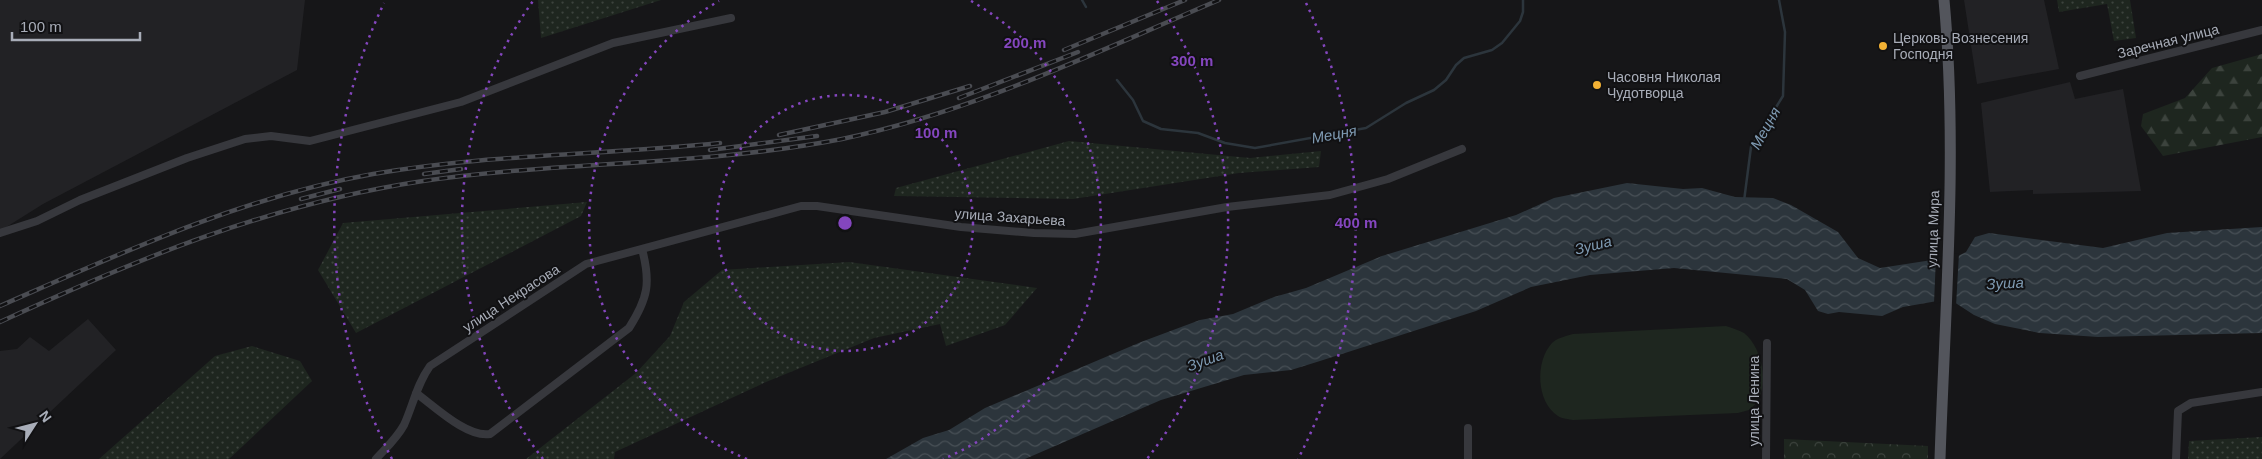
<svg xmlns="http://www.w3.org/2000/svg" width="2262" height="459" font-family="Arial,sans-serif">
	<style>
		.built { fill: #222225 }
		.forest { fill: url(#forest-firs) }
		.park { fill: url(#park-crowns) }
		.garden { fill: url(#garden-dots) }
		.pitch { fill: #1e261f }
		.water { fill: url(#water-waves) }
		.pier { fill: #161618 }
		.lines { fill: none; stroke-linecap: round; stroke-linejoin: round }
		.stream { stroke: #2c353c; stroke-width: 2.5 }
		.minor { stroke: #37383d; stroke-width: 8 }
		.primary { stroke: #53555c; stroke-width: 11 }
		.rail-casing { stroke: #4a4c52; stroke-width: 4.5 }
		.rail { stroke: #111113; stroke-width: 2.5; stroke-dasharray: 8; stroke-linecap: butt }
		.ring { fill: none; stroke: #8446be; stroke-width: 2.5; stroke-dasharray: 2.5 5 }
		.poi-dot { fill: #f2b134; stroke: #111113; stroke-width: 2 }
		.labels { text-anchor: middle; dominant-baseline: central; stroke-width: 4; stroke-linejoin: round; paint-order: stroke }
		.poi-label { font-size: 14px; fill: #a8adb8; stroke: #111113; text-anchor: start }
		.street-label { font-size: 14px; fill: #a8adb8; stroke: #111113 }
		.water-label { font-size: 15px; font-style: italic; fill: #7f9bb3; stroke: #111113 }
		.centre { fill: #8446be; stroke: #111113; stroke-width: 2.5 }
		.ring-label { font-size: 15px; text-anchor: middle; font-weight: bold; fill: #8446be; stroke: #111113; stroke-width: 4; stroke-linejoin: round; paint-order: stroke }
	</style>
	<defs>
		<pattern id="forest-firs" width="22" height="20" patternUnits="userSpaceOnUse" patternTransform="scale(1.25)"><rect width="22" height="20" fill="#1e261f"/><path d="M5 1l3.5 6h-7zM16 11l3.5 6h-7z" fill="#3c433d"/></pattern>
		<pattern id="park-crowns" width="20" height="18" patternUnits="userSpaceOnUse" patternTransform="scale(1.25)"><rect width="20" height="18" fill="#1e261f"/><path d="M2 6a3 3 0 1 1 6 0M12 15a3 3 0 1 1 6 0" fill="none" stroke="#3c433d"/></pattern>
		<pattern id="garden-dots" width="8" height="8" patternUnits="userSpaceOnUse" patternTransform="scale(1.25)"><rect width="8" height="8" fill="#1e261f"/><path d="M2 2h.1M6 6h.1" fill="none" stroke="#3c433d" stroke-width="1.8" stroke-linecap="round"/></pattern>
		<pattern id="water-waves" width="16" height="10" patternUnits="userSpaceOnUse" patternTransform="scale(1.25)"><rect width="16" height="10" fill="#2c353c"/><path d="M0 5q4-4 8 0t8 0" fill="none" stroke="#485056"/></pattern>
	</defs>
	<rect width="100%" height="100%" fill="#161618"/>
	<!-- built -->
	<path class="built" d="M0,0h305l-8,70 -254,134 -43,27z
		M1964,0h80l15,69 -82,15z
		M2070,82l5,17 48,-10 18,102 -108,3v-4l-43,2 -9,-89z
		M88,319l28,31 -116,109v-108l17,-2 13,-12 19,14z"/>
	<!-- forest -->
	<path class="forest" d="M2262,54v83l-99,19 -22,-30 2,-12 42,-16 27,-30z"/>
	<!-- park -->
	<path class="park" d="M1784,439l144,7v13h-144z"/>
	<!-- garden -->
	<path class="garden" d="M538,0h123l-120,38z
		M2057,0h73l6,38 -22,3 -7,-37 -48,8z
		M1069,141l181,17 71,-7 -2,16 -80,6 -166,26 -179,-3 2,-8z
		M587,202l-6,14 -225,117 -38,-63 25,-47z
		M849,262l188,26 -32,37 -59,21 -6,-22 -66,14 -108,44 -151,70 -1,7h-88l110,-86 34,-37 14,-34 38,-32z
		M252,346l48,15 12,20 -83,78h-130l116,-103z
		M2262,437v22h-74l1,-18z"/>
	<!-- pitch -->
	<path class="pitch" d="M1726,326c6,2 13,4 18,7 20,15 28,62 5,77 -3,1 -8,2 -11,3l-165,7c-4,-1 -11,-1 -15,-4 -22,-14 -23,-55 -6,-73 5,-5 14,-7 21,-9z"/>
	<!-- water -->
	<path class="water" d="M1627,183l56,6 19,-1 33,9 38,1 18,7 47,27 20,26 22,10 78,-12 8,-4 9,-15 14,-4 114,15 64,-15 95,-6v106l-164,4 -58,-4 -45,-9 -21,-9 -20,-13 -11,-2 -40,7 -21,9 -43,-4 -11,2 -10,-3 -13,-21 -18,-11 -113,-11 -84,7 -59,12 -55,24 -156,50 -29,9 -47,5 -83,25 -136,59h-139l37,-21 26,-8 36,-22 156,-66 59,-22 33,-6 41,-17 32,-9 76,-32 134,-41 38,-17z"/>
	<!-- pier -->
	<path class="pier" d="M1959,253l-3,53 -13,-4 -9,2 2,-47z"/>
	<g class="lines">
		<!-- stream -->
		<path class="stream" d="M1082,0l4,7
			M1117,80l16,20 10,21 18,8 37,4 27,10 30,5 111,-20 40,-25 28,-13 12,-10 10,-15 8,-7 28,-8 10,-7 18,-22 3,-9v-12
			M1744,201l7,-54 32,-51 2,-64 -6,-32"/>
		<!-- minor -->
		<path class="minor" d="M2080,76l182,-46
			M0,233l37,-12 43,-21 107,-42 58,-19 26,-3 39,5 151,-39 152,-59 118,-25
			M416,393c18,13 51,45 74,41l139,-106c19,-30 22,-45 13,-79
			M1468,428v31
			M376,459c10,-11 21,-21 28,-34 9,-20 13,-41 26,-59l156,-102 215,-58h16l144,21 73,6 41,1 152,-27 103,-12 58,-16 74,-30
			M1766,459l1,-116
			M2176,459l2,-48 13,-8 71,-11"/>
		<!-- primary -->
		<path class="primary" d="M1940,459c5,-153 18,-307 4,-459"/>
		<!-- rail casing -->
		<g class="rail-casing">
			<path id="rail" d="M1064,50l121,-50
				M959,98l119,-46
				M779,135l106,-23 85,-26
				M710,150l107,-14
				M424,174l37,-5
				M301,199l39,-10
				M0,306c121,-53 242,-109 373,-132 115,-20 231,-19 347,-31
				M0,322c139,-64 270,-118 423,-141 139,-20 280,-15 419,-42 131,-27 254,-87 377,-139"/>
		</g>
		<!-- rail -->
		<use href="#rail" class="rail"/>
	</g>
	<!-- distance rings -->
	<g class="ring">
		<circle cx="845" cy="223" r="128"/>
		<path d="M747 459A255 255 0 0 1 719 1M971 1A255 255 0 0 1 943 459"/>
		<path d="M543 459A383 383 0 0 1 533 1M1157 1A383 383 0 0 1 1147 459"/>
		<path d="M392 459A511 511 0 0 1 384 3M1306 3A511 511 0 0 1 1298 459"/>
	</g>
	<!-- markers -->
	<g class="poi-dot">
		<circle cx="1883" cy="46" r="5"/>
		<circle cx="1597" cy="85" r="5"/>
	</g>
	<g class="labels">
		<!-- poi labels -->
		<g class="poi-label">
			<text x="1893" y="38">Церковь Вознесения<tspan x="1893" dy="16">Господня</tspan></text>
			<text x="1607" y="77">Часовня Николая<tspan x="1607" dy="16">Чудотворца</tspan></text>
		</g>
		<!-- street labels -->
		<g class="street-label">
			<text transform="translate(2168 41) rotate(-14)">Заречная улица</text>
			<text transform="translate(1010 217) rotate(4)">улица Захарьева</text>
			<text transform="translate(1933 229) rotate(-88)">улица Мира</text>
			<text transform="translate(511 298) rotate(-33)">улица Некрасова</text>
			<text transform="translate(1754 401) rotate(-90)">улица Ленина</text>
		</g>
		<!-- water labels -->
		<g class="water-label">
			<text transform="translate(1765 128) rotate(-61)">Мецня</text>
			<text transform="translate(1334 134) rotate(-10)">Мецня</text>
			<text transform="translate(1593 245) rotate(-14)">Зуша</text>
			<text transform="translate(2005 283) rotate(-3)">Зуша</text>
			<text transform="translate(1205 360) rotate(-20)">Зуша</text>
		</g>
	</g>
	<circle cx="845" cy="223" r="8" class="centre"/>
	<g class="ring-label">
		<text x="1025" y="48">200 m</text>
		<text x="1192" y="66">300 m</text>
		<text x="936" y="138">100 m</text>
		<text x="1356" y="228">400 m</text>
	</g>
	<!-- north arrow -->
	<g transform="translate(35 424) rotate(54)" stroke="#111113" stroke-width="4" paint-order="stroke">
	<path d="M0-4L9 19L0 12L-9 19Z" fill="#a8adb8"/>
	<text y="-8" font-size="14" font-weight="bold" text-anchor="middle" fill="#a8adb8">N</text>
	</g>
	<!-- scale -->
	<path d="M12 32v8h128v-8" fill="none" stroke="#a8adb8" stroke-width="2.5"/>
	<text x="20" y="32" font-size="15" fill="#a8adb8" stroke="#111113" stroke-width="4" paint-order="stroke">100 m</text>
</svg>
